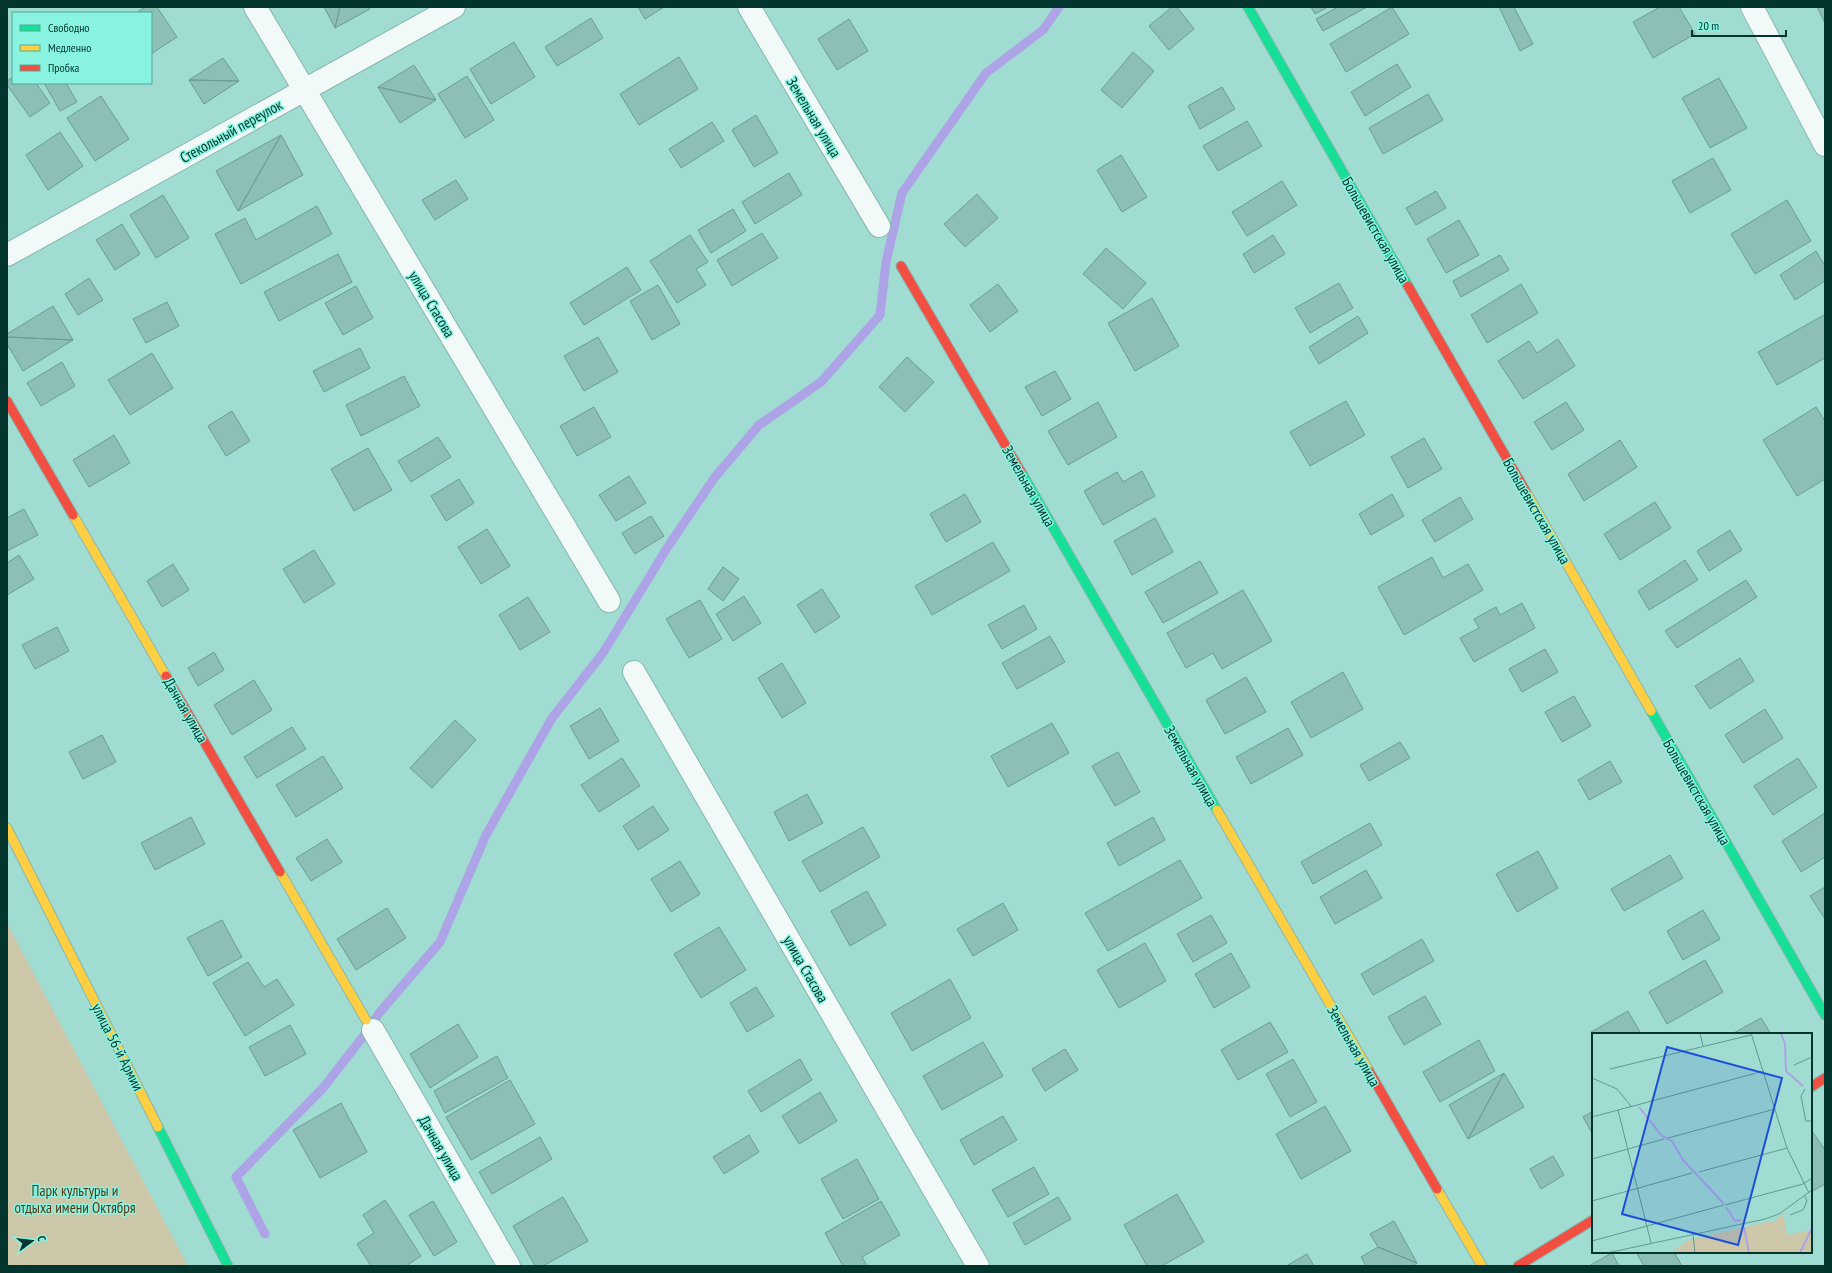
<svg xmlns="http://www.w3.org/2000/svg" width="1832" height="1273" font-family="'PT Sans Narrow',sans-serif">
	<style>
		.green { fill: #cbc7a8 }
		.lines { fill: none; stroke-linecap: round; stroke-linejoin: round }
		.stream { stroke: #ada4e7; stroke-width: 9 }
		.building { fill: #8cc0b7; stroke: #6a9d95 }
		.street-casing { stroke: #86b7ae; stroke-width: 24 }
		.fast-casing { stroke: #86b7ae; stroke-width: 11 }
		.slow-casing { stroke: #86b7ae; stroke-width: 11 }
		.jam-casing { stroke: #86b7ae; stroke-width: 11 }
		.street { stroke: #f1faf8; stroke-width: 22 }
		.fast { stroke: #16e098; stroke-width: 9 }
		.slow { stroke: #ffcf43; stroke-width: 9 }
		.jam { stroke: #f24e42; stroke-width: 9 }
		.labels { text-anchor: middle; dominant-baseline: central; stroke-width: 3; stroke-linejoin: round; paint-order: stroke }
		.street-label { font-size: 15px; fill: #02352e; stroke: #88f4e0 }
		.park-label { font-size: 15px; fill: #5a3513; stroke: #88f4e0 }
		.inset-river { fill: none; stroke: #ada4e7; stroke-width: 2 }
		.inset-road { fill: none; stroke: #619990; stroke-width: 1 }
		.view { fill: #1d4ed8; fill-opacity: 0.15; stroke: #1d4ed8; stroke-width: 2 }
		.inset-edge { fill: none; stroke: #02352e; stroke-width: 2 }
	</style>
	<rect width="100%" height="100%" fill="#a0dcd1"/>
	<!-- green -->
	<path class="green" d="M7,923l181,343h-181z"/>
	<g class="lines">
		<!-- stream -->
		<path class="stream" d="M265,1234l-29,-57 87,-89 39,-50 18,-26 60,-70 46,-107 66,-117 51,-65 64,-105 48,-71 44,-52 62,-43 59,-67 6,-53 16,-69 84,-120 57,-43 16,-23"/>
	</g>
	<!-- building -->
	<path class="building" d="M145,7h12l20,30 -26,17v-41h-15z
		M324,7h16l-5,21z
		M340,7h28l2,2 -35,19z
		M638,7h26l-19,12z
		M1172,7h5l17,22 -25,21 -20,-24z
		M1311,7h17l-13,7z
		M1338,7h29l-44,24 -7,-12z
		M1392,7l17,27 -63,38 -16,-28z
		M1499,7h15l19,37 -13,7z
		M1660,7h19l16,27 -42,24 -20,-36z
		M1817,7h8v16z
		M591,18l12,20 -46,28 -12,-19z
		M849,19l19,32 -31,19 -19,-31z
		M514,42l21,35 -44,27 -21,-35z
		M1133,52l21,19 -32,37 -21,-18z
		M679,57l19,32 -59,36 -19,-31z
		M223,58l16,23 -50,-1z
		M1397,64l14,23 -46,29 -14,-24z
		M414,65l22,35 -58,-13z
		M467,76l27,44 -29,18 -27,-44z
		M13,77v6h23l14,20 -20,14 -23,-32v-4z
		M1719,78l28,50 -37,20 -28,-50z
		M189,80l50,1 -35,23z
		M44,83h22l11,19 -17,9z
		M378,87l58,13 -36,23z
		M1222,87l13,22 -35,20 -12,-23z
		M1428,94l15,26 -60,34 -14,-26z
		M101,96l28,43 -34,22 -28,-43z
		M756,115l22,38 -24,14 -22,-37z
		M1247,121l15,25 -44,25 -15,-25z
		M712,122l12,19 -43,27 -12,-19z
		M60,132l23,34 -35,24 -22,-35z
		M281,135l22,40 -65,36z
		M281,135l-43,76 -22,-40z
		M1121,155l26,42 -25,15 -25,-42z
		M1713,158l18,32 -41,23 -18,-32z
		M789,173l13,22 -47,29 -13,-22z
		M456,180l12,19 -33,21 -13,-20z
		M1282,181l15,24 -50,31 -15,-24z
		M1436,191l10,17 -30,17 -10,-17z
		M977,194l21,24 -33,29 -21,-23z
		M163,195l26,43 -33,20 -26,-43z
		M1787,200l24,41 -56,33 -24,-40z
		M317,206l15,28 -91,50 -26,-50 30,-16 11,22z
		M733,209l13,22 -35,22 -13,-23z
		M1459,220l20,35 -33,18 -19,-34z
		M122,224l18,30 -25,16 -19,-30z
		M762,233l16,25 -46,28 -15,-26z
		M690,235l18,27 -12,7 10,16 -29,18 -27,-42z
		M1273,235l12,19 -31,19 -11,-19z
		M1106,248l40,35 -23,26 -40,-35z
		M1816,251l9,15v15l-30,19 -15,-25z
		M338,254l14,28 -73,39 -15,-29z
		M1500,255l9,15 -48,27 -8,-16z
		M627,267l14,23 -57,35 -14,-22z
		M89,278l14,22 -25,15 -13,-21z
		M1339,283l14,25 -43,25 -15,-25z
		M998,284l20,27 -28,21 -20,-27z
		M1521,284l17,29 -51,30 -16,-28z
		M658,285l22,39 -28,16 -22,-39z
		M356,286l17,32 -30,17 -18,-32z
		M1152,298l27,48 -44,25 -27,-48z
		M167,302l12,24 -33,17 -13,-24z
		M53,306l20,34 -66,-3v-3z
		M1824,315l1,2v41l-48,27 -19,-33z
		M1358,316l10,17 -49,31 -10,-17z
		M7,337l66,3 -50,31 -16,-27z
		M598,337l20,35 -34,19 -20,-35z
		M1558,339l17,27 -52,33 -25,-38 31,-20 8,12z
		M360,348l10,20 -46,24 -11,-21z
		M152,353l21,35 -43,27 -22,-35z
		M907,357l27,25 -29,30 -26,-25z
		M62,362l13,24 -34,20 -14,-23z
		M1055,371l16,28 -29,17 -17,-29z
		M404,376l16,30 -59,30 -15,-31z
		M1346,401l19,34 -55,31 -20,-34z
		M1098,402l19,35 -49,28 -20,-34z
		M1566,402l18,28 -32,20 -18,-28z
		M594,407l17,30 -34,19 -17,-30z
		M1816,407l9,14v58l-28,17 -34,-56z
		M232,411l18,30 -24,15 -18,-30z
		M114,435l16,28 -41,24 -16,-27z
		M438,437l13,20 -40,25 -13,-21z
		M1424,438l18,31 -34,19 -17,-31z
		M1620,440l17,27 -53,34 -16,-27z
		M368,448l24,42 -38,21 -23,-42z
		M1142,471l13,25 -52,29 -19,-34 33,-19 6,10z
		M629,476l17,27 -30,18 -17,-26z
		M459,479l15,24 -28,18 -15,-25z
		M965,494l16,28 -35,20 -16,-28z
		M1392,494l12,22 -33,19 -12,-21z
		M1460,497l13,22 -38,23 -13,-22z
		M1655,502l16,26 -51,32 -16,-26z
		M24,509l14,26 -31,16v-33z
		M651,516l13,20 -29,18 -13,-21z
		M1155,518l18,34 -41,23 -18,-34z
		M487,529l23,37 -29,18 -23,-37z
		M1730,530l12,20 -33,21 -12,-20z
		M993,542l17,29 -78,44 -17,-29z
		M314,550l21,34 -31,19 -21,-34z
		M19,555l15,24 -27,16v-32z
		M1432,557l11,21 25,-14 15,26 -79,45 -26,-48z
		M1685,560l13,20 -49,30 -11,-19z
		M1200,561l18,32 -55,30 -18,-31z
		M173,564l16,26 -27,17 -15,-26z
		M723,567l16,12 -16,22 -15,-12z
		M1746,580l11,17 -80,51 -12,-17z
		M822,589l18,28 -25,16 -18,-28z
		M1243,590l29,51 -50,28 -9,-16 -27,15 -19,-35z
		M744,596l17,27 -28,18 -17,-27z
		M528,597l22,35 -30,18 -21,-35z
		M700,600l22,39 -33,19 -23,-39z
		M1522,603l13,25 -61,34 -14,-24 19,-10 -5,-9 22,-12 4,8z
		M1024,605l13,24 -35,20 -14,-24z
		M57,627l12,24 -34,18 -13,-24z
		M1050,636l15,26 -48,27 -15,-26z
		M1545,649l13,23 -36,20 -13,-23z
		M214,652l10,18 -26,16 -10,-18z
		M1740,658l14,23 -44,28 -15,-23z
		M782,663l24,40 -24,15 -24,-40z
		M1343,672l20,37 -52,29 -20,-36z
		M1246,677l20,35 -41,22 -19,-34z
		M254,680l18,30 -40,25 -18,-30z
		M1574,696l17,30 -29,16 -17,-30z
		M600,708l19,33 -30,18 -19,-33z
		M1765,709l18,29 -40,25 -18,-28z
		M455,720l21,20 -44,48 -22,-20z
		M1052,723l17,30 -61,34 -17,-31z
		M292,727l14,22 -49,29 -13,-21z
		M1288,728l15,27 -52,29 -15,-27z
		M102,735l14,27 -33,17 -14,-27z
		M1400,742l10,16 -41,23 -9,-16z
		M1118,752l22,40 -25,14 -23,-40z
		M323,756l20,32 -47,29 -20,-32z
		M622,758l18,28 -41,26 -18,-27z
		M1798,758l19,29 -44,28 -19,-29z
		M1610,761l12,21 -33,18 -11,-20z
		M807,794l16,29 -34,18 -15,-29z
		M653,806l16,24 -31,20 -15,-24z
		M1825,813v44l-24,15 -19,-31z
		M191,817l14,27 -50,26 -14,-27z
		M1153,817l12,23 -46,26 -12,-23z
		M1370,823l12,22 -69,39 -12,-22z
		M863,827l17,30 -60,35 -18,-31z
		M327,839l15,23 -31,19 -15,-23z
		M1538,851l20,37 -41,24 -21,-38z
		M1670,855l13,23 -59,33 -13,-22z
		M1180,860l22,38 -94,53 -23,-38z
		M680,861l20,33 -29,18 -20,-33z
		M1366,870l16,28 -47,26 -15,-27z
		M1825,887v32l-15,-23z
		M867,891l19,34 -36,21 -19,-35z
		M1003,903l15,27 -45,26 -16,-27z
		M387,908l19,30 -50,32 -19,-31z
		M1703,910l17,29 -37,21 -16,-29z
		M1211,915l16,28 -34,19 -16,-28z
		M222,920l20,37 -34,19 -21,-38z
		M719,927l27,43 -45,28 -27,-44z
		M1422,939l12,22 -61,34 -12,-21z
		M1145,943l21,38 -47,27 -22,-38z
		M1231,953l19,34 -36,21 -19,-34z
		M1705,960l18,32 -56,32 -18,-32z
		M248,962l16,25 13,-8 17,26 -49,31 -32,-53z
		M950,979l21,39 -59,33 -21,-38z
		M756,987l18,29 -27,16 -17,-29z
		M1425,996l16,28 -37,21 -16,-28z
		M1628,1011l13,23 -48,1 -2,-3z
		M1761,1018l10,16h-39z
		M1270,1022l18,30 -50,28 -17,-30z
		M458,1024l20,33 -48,31 -20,-34z
		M290,1025l16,29 -41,22 -16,-29z
		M1479,1040l16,31 -55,31 -17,-30z
		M983,1042l20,34 -61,34 -19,-34z
		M1065,1049l13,21 -33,21 -13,-22z
		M497,1056l11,22 -63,35 -11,-22z
		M800,1059l12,21 -51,32 -13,-21z
		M1293,1059l24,43 -27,15 -24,-43z
		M1504,1073l-36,66 -19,-34z
		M1504,1073l20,34 -56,32z
		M510,1080l25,44 -64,36 -25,-43z
		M820,1092l17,29 -38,23 -17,-28z
		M341,1103l26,49 -47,26 -27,-48z
		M1325,1106l26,45 -50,28 -25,-45z
		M1593,1111v24l-10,-18z
		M1003,1116l14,24 -43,25 -14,-25z
		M1811,1131h1l13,19v34l-14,8z
		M749,1135l10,17 -35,22 -11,-17z
		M540,1137l12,22 -60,35 -13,-22z
		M1553,1156l11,19 -23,14 -11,-20z
		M857,1159l22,40 -36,20 -22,-40z
		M1034,1167l15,27 -41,23 -16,-27z
		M1177,1194l27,48 -42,24h-15l-23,-41z
		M563,1197l25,44 -45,25h-8l-22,-40z
		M1058,1197l13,22 -46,26 -12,-22z
		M385,1200l36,56 -15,10h-35l-14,-22 17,-11 -11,-18z
		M433,1201l24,41 -23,14 -25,-41z
		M881,1201l19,34 -38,22 5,9h-24l-18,-33z
		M1394,1221l23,42 -39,-16 -8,-13z
		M1378,1247l39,16 -4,3h-47l-5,-9z
		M1636,1252h38l8,14h-38z
		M1612,1253l7,13h-30z
		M1307,1254l7,12h-28z"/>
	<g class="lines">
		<!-- street casing -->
		<g class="street-casing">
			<path id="street" d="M255,7l354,594
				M749,7l130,219
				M1752,7l73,138
				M7,255l447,-248
				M634,672l344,594
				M373,1030l136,236"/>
		</g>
		<!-- fast casing -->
		<g class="fast-casing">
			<path id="fast" d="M1248,7l160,279
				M1021,472l196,338
				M1651,711l174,304
				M158,1127l70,139"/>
		</g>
		<!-- slow casing -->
		<g class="slow-casing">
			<path id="slow" d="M1526,492l125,219
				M73,515l93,161
				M1217,810l152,261
				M7,828l151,299
				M280,872l86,148
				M1437,1189l45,77"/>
		</g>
		<!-- jam casing -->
		<g class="jam-casing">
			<path id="jam" d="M901,266l120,206
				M1408,286l118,206
				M7,401l66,114
				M166,676l114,196
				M1369,1071l68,118
				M1811,1087l14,-9
				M1518,1266l75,-46"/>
		</g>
		<!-- street -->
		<use href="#street" class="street"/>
		<!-- fast -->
		<use href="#fast" class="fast"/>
		<!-- slow -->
		<use href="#slow" class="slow"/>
		<!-- jam -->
		<use href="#jam" class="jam"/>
	</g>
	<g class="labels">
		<!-- street labels -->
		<g class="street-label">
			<text transform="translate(814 117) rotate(59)">Земельная улица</text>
			<text transform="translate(231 131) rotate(-29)">Стекольный переулок</text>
			<text transform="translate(1376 230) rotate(60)">Большевистская улица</text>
			<text transform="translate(432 304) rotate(59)">улица Стасова</text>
			<text transform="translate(1029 486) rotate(60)">Земельная улица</text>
			<text transform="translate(1537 511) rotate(60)">Большевистская улица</text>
			<text transform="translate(186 710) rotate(60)">Дачная улица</text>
			<text transform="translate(1191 766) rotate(60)">Земельная улица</text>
			<text transform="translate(1697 792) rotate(60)">Большевистская улица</text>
			<text transform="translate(806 969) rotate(60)">улица Стасова</text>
			<text transform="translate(1354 1046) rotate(60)">Земельная улица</text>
			<text transform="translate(118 1047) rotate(63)">улица 56-й Армии</text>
			<text transform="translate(441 1148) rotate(60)">Дачная улица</text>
		</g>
		<!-- park labels -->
		<g class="park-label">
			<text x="75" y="1190">Парк культуры и<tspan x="75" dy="17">отдыха имени Октября</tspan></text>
		</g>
	</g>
	<!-- overview -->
	<g transform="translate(1592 1033)">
		<rect width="220" height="220" fill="#a0dcd1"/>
		<path d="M191,180l4,22 25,-5v23h-141l17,-13 83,-19 2,2z" fill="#cbc7a8"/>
		<path class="inset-river" d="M189,0l4,11 1,27 17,15M47,74l23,29 10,5 11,19 41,44M134,174l9,14 6,-1M152,194l5,26M208,220l12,-25"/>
		<path class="inset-road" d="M108,0l3,13M159,0l36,115 22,45M202,32l18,-8M18,36l141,-34M0,45l25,11 14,17M213,56l-4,7 4,21 1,4h6M26,77l33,133M0,84l172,-46M76,105l107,-29M0,126l72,-20M107,139l88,-24M0,168l100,-28M133,172l78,-21 9,-6M198,182l13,-5 4,-9 -2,-5M101,201l2,19M0,208l132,-36M15,220l158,-34 14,-5 33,-24"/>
		<path class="view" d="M75,14l115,31 -44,167 -116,-31z"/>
		<rect width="220" height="220" class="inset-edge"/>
	</g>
	<!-- border -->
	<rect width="1832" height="1273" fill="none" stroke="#02352e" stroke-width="16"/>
	<!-- legend -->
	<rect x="12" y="12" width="140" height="72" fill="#88f4e0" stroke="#52a899"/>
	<rect x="20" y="25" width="20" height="6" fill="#16e098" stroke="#52a899"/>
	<text x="48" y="32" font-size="12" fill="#02352e">Свободно</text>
	<rect x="20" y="45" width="20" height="6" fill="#ffcf43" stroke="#52a899"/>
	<text x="48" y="52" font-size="12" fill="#02352e">Медленно</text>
	<rect x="20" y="65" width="20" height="6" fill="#f24e42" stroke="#52a899"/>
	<text x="48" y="72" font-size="12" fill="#02352e">Пробка</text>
	<!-- north arrow -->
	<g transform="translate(32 1241) rotate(75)" stroke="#88f4e0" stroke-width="3" paint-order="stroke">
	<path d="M0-3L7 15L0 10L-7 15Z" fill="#02352e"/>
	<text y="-6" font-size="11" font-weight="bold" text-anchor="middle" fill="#02352e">С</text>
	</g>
	<!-- scale -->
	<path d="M1692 30v6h94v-6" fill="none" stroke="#02352e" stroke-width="2"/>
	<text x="1698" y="30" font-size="12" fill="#02352e" stroke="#88f4e0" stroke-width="3" paint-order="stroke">20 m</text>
</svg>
